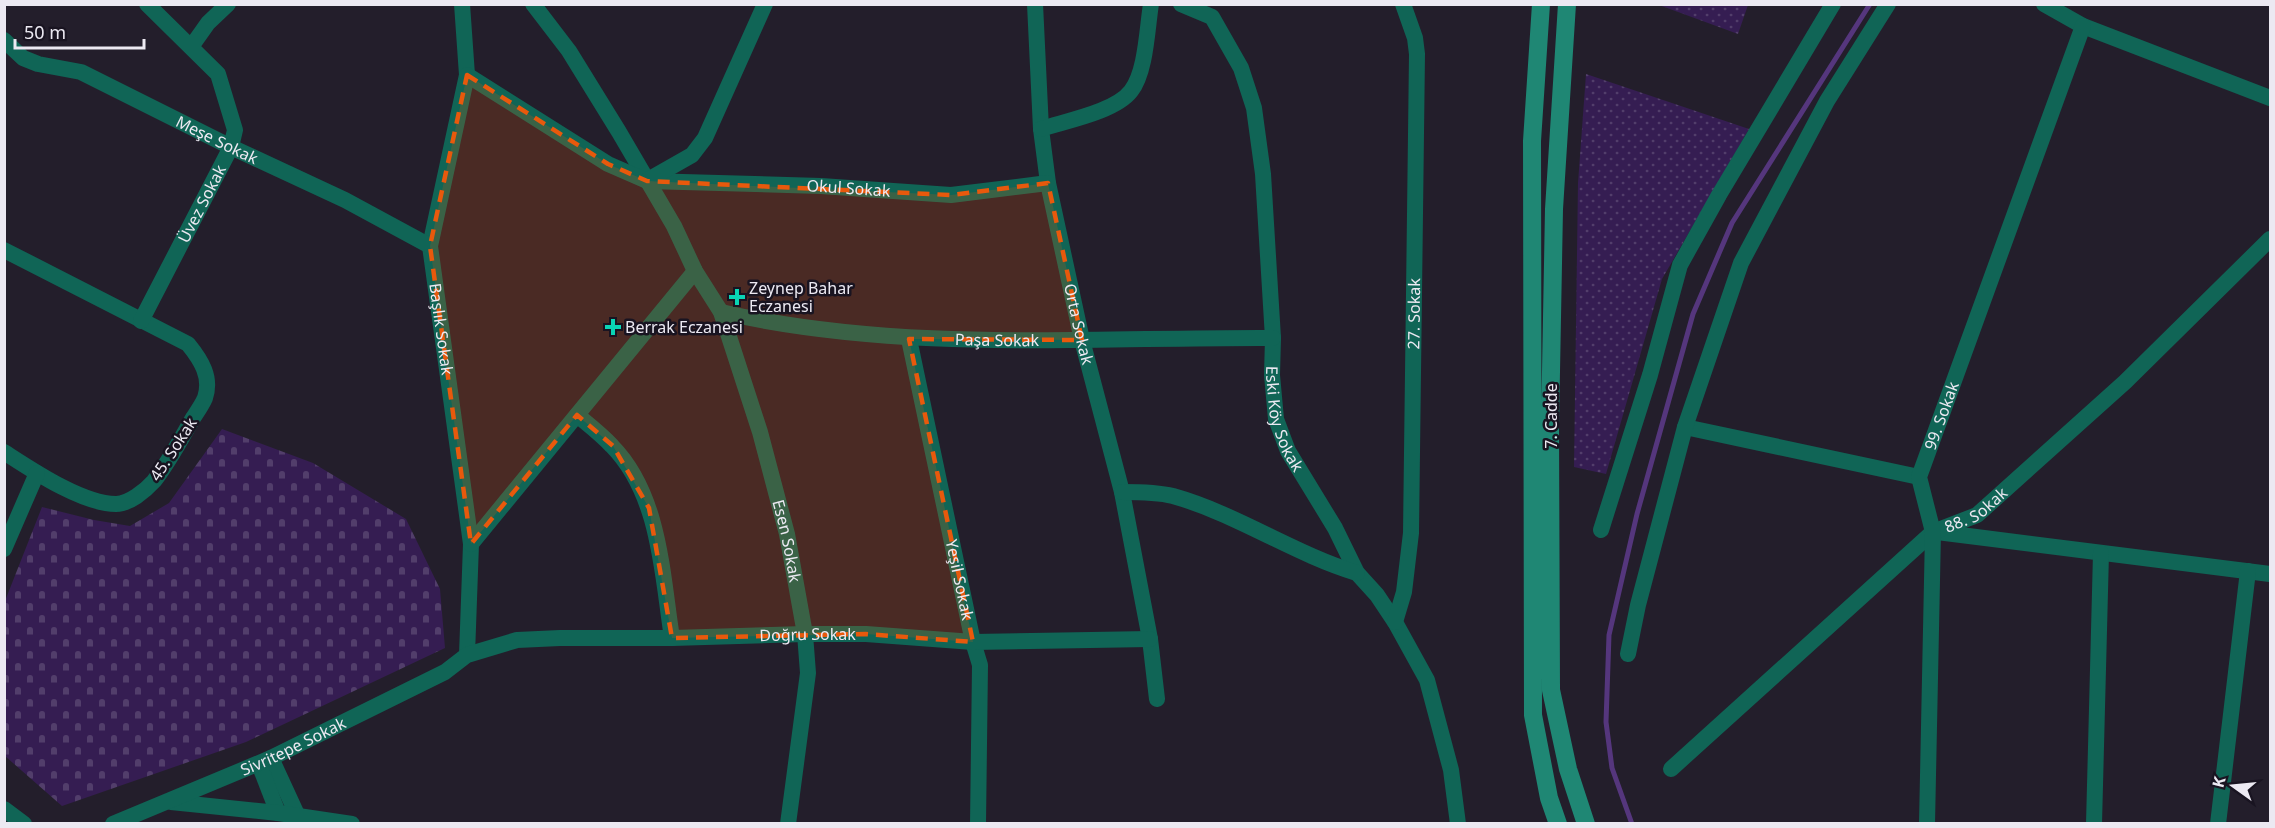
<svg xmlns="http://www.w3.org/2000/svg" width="2275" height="828" font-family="'Noto Sans',sans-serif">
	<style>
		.grass { fill: url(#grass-dots) }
		.cemetery { fill: url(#cemetery-stones) }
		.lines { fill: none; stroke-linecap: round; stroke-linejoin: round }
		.stream { stroke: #55367d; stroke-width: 5 }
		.street { stroke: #106556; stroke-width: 16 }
		.secondary { stroke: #1f8774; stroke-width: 18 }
		.marked { fill: #e8590c; fill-opacity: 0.2; stroke: #e8590c; stroke-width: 4.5; stroke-dasharray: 12 8; stroke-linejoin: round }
		.poi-dot { fill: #0ad5b5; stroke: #191421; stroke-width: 2 }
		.labels { text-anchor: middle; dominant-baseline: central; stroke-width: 5; stroke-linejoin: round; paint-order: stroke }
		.street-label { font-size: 16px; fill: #ece9f2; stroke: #191421 }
		.poi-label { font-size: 16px; fill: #ece9f2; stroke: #191421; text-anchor: start }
	</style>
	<defs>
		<pattern id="grass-dots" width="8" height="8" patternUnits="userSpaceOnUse" patternTransform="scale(1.5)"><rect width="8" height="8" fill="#351d52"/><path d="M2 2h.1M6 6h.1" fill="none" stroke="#523e6b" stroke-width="1.8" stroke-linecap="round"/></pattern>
		<pattern id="cemetery-stones" width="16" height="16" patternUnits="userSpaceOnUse" patternTransform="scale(1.5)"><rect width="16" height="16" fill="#351d52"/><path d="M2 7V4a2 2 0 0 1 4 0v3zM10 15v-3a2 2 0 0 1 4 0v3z" fill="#523e6b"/></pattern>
	</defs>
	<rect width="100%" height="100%" fill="#231e2b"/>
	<!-- grass -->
	<path class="grass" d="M1659,5h89l-10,29z
		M1586,74l163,55 -87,150 -56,195 -32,-7 4,-284z"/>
	<!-- cemetery -->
	<path class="cemetery" d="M222,429l91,34 93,56 34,70 5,59 -199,94 -184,64 -57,-50v-155l37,-94 52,13 36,6 39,-23z"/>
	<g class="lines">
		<!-- stream -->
		<path class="stream" d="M1632,824l-20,-56 -6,-46 3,-87 28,-121 56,-200 39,-91 138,-219"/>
		<!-- street -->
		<g class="street">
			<path id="s1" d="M462,4l5,71 -37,171 41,298 -4,111"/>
			<path id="s2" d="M533,4l36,47 50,81 55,94 21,45 26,41 39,120 27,102 18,100 3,39 -20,151"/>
			<path id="s3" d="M1035,4l6,125 7,54 34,157 40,152 28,147 7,60"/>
			<path id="s4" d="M1181,4l31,13 29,51 13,40 9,66 10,164 -1,37 4,44 12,32 47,77 22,45 20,22 18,27 32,58 24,90 7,54"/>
			<path d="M2044,4l39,22 187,72"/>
			<path id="s5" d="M4,40l19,18 15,6 43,8 150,75 114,53 85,46"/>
			<path d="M191,47l17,-24 20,-19"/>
			<path id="s6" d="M467,75l141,89 39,17 174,5 130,9 97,-12"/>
			<path d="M1041,129c24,-8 74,-17 90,-38 15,-19 16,-62 20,-87"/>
			<path d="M648,180l44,-25 13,-17 60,-134"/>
			<path d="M4,250l184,94c13,16 24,33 17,54 -3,7 -8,14 -12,20 -12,21 -24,44 -39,63 -9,10 -25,23 -38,23 -34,0 -84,-34 -112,-52"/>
			<path id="s7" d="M721,312c181,41 368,25 552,26"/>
			<path id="s8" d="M141,321l90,-174 4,-17 -17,-56 -71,-70"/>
			<path id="s9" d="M909,339l64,303 7,23 -2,159"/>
			<path d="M577,415c12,10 25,20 35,31 48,49 50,128 60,192"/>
			<path d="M1685,427l234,50"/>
			<path d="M1122,492c17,0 35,0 51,4 64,18 121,58 184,77"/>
			<path d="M1601,530l49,-155 30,-110 39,-70 114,-191"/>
			<path d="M1937,532l333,42"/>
			<path d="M471,544l224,-273"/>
			<path d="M4,549l33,-76"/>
			<path id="s10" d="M1395,622l9,-30 7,-59 6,-479 -2,-16 -12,-34"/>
			<path d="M1628,654l10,-49 47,-178 56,-164 86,-162 61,-97"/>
			<path d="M271,758l30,65"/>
			<path d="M259,764l19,49"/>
			<path id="s11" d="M1671,769l262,-237 44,-17 148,-133 145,-143"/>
			<path d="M171,802l107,11 74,11"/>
			<path d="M4,809l20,15"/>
			<path id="s12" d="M113,824l158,-66 174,-86 22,-17 50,-15 43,-2h112l133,-4h61l107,8 177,-3"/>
			<path id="s13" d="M1927,824l6,-292 -14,-55 164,-451"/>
			<path d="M2094,824l7,-271"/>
			<path d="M2218,824l30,-253"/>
		</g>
		<!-- secondary -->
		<path class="secondary" d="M1541,4l-9,137 1,574 16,83 9,26
			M1567,4l-13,205 -4,217 1,264 17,79 18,55"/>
	</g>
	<!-- marked area -->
	<path class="marked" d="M467,75l141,89 39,17 304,14 97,-12 34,157 -173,-1 64,303 -107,-8 -194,4 -23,-130 -36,-62 -36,-31 -106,129 -41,-298z"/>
	<!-- markers -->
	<g class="poi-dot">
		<path d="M734 288h6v6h6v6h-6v6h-6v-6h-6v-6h6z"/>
		<path d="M610 318h6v6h6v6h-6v6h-6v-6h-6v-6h6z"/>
	</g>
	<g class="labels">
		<!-- street labels -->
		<g class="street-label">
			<text stroke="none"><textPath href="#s5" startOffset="238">Meşe Sokak</textPath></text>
			<text stroke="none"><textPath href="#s6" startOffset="411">Okul Sokak</textPath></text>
			<text stroke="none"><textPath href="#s8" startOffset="132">Üvez Sokak</textPath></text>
			<text stroke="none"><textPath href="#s10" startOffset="310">27. Sokak</textPath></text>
			<text stroke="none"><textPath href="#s3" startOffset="324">Orta Sokak</textPath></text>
			<text stroke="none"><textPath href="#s1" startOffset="330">Başlık Sokak</textPath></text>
			<text stroke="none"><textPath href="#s7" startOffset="278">Paşa Sokak</textPath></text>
			<text stroke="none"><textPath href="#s13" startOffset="414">99. Sokak</textPath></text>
			<text transform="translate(1551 416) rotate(-90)">7. Cadde</text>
			<text stroke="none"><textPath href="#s4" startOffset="448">Eski Köy Sokak</textPath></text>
			<text transform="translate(173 449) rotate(-57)">45. Sokak</text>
			<text stroke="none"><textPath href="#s11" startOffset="402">88. Sokak</textPath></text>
			<text stroke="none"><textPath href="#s2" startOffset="600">Esen Sokak</textPath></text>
			<text stroke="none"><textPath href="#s9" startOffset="246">Yeşil Sokak</textPath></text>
			<text stroke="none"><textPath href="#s12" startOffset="736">Doğru Sokak</textPath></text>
			<text stroke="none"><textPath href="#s12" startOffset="196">Sivritepe Sokak</textPath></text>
		</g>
		<!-- poi labels -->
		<g class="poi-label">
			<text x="749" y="288">Zeynep Bahar<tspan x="749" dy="18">Eczanesi</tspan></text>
			<text x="625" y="327">Berrak Eczanesi</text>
		</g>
	</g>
	<!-- border -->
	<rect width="2275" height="828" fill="none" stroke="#ece9f2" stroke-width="12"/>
	<!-- north arrow -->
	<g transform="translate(2233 786) rotate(285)" stroke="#191421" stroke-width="4.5" paint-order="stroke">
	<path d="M0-4.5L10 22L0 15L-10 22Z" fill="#ece9f2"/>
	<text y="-9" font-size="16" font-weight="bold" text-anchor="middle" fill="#ece9f2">K</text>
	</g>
	<!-- scale -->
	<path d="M15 39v9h129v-9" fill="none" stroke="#ece9f2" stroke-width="3"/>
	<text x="24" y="39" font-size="18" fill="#ece9f2" stroke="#191421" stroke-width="4.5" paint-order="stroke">50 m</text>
</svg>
